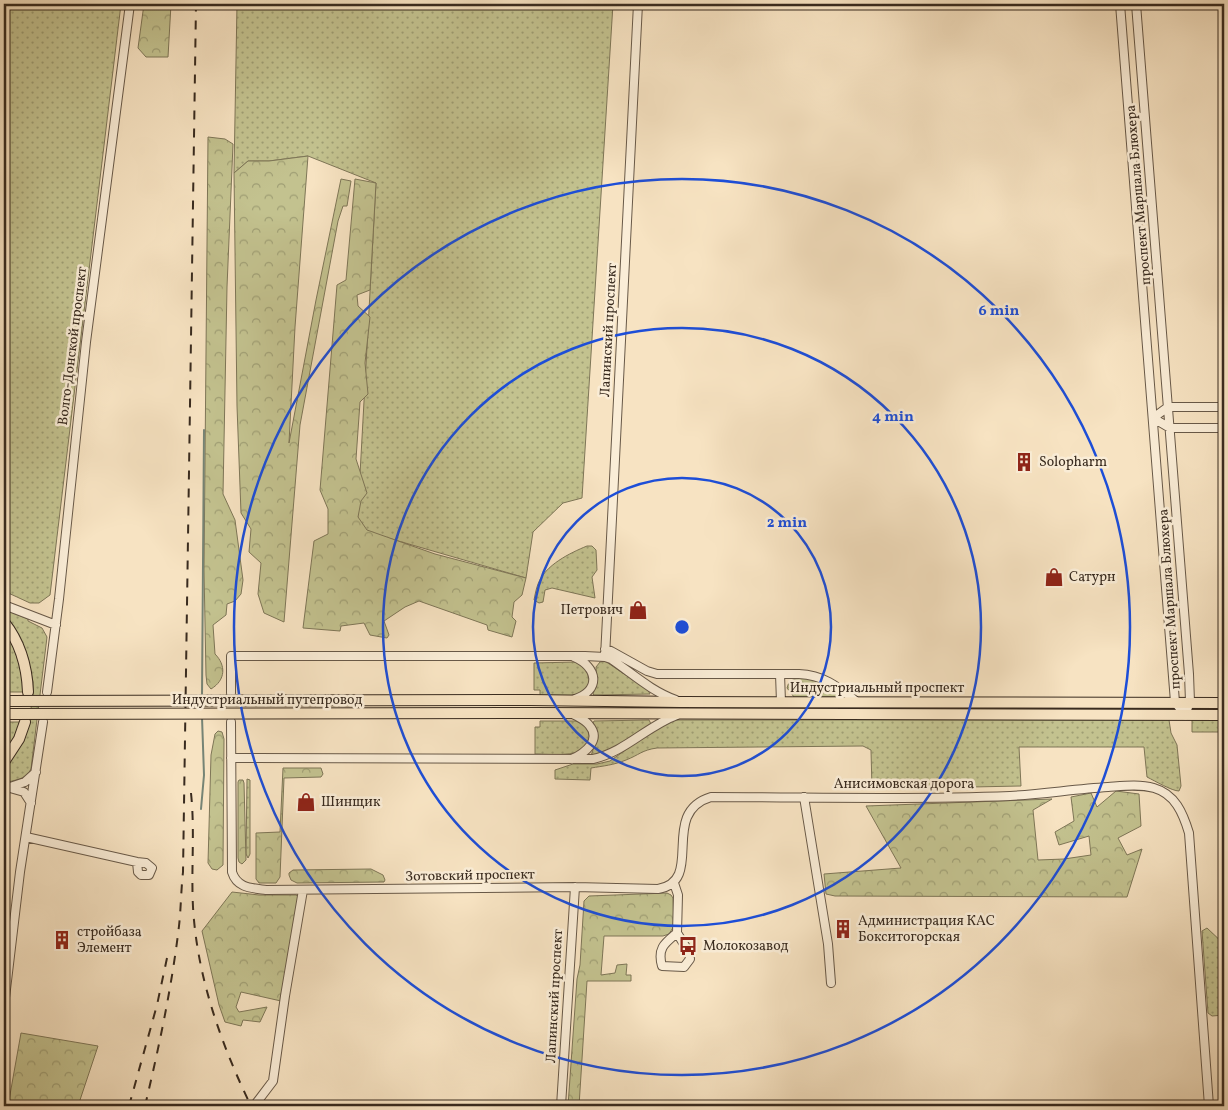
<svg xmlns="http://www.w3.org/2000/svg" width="1228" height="1110" font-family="Vollkorn,serif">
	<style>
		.grass { fill: url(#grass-dots); stroke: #7e7657 }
		.forest { fill: url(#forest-crowns); stroke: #7e7657 }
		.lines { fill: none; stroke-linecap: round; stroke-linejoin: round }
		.stream { stroke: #768475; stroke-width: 2 }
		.minor-casing { stroke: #685948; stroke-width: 10 }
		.major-casing { stroke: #392b1f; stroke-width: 12 }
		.minor { stroke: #faedd7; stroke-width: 8 }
		.major { stroke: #f7e3c2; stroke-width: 10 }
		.rail { stroke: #392b1f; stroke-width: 2; stroke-dasharray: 9 9; stroke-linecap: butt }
		.major-bridge-casing { stroke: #392b1f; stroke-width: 12; stroke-linecap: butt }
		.major-bridge { stroke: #f7e3c2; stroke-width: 10 }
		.ring { fill: none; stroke: #1d4ed8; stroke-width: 2.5 }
		.labels { text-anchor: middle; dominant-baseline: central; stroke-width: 5; stroke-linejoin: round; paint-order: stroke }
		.street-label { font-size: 14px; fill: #392b1f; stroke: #faedd7 }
		.poi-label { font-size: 14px; fill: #392b1f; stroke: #faedd7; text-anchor: start }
		.centre { fill: #1d4ed8; stroke: #faedd7; stroke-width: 2.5 }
		.ring-label { font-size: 15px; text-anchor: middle; font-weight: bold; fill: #1d4ed8; stroke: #faedd7; stroke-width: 5; stroke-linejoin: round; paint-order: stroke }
	</style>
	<defs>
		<pattern id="grass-dots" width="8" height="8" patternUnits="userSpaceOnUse" patternTransform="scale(1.25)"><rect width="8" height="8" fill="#c3c28f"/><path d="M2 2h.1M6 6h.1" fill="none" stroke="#9f9e74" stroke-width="1.8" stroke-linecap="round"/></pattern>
		<pattern id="forest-crowns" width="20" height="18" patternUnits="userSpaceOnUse" patternTransform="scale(1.25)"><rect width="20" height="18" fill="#c3c28f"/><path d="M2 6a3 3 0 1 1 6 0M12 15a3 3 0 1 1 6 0" fill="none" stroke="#9f9e74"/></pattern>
	</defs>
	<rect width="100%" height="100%" fill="#f7e3c2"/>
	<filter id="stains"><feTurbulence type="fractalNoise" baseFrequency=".004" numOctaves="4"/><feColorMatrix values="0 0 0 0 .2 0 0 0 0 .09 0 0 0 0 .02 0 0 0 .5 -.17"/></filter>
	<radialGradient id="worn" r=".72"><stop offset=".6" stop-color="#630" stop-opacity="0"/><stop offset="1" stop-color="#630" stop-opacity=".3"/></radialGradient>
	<!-- grass -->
	<path class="grass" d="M4,4h117l-71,591 -11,8h-9l-26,-12z
		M237,4h376l-31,494 -19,5 -30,29 -7,46 -169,-49 19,-346 -68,-27 -39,5h-21l-14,12z
		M587,546h5l4,4 1,20 -5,7 3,21 -43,-10 -7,2 -2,12 -4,1 -5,-3c1,-5 2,-11 4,-16 7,-19 32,-31 49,-38z
		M4,609l24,10v2l14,7 5,9 -16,132c-5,11 -17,11 -27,14v-14l12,-16 12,-26 5,-31v-14l-6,-27 -11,-24 -12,-16z
		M4,629c13,21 17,39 20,63h-20z
		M605,661l43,29 2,4 -56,1 -1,-1 4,-11 -1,-16 4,-5z
		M575,662c6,3 12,6 14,14 4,25 -34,20 -49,20v-6h-6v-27z
		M807,678l14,3 18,11v3l-2,2h-43l-7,-9 2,-6 6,-3z
		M649,720l2,4 -38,27 -22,5c4,-15 9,-16 2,-33l1,-2z
		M672,720h497l2,13 6,12 4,41 -2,5c-7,0 -24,-10 -32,-14l-3,-30h-125l2,39 -149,3 -1,-39 -8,-4 -206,2c-15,2 -18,7 -31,12 -12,5 -23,6 -35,8l-1,12 -35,-1v-9l18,-6h24l13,-3 51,-36z
		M1192,720h32v12h-32z
		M540,721h36c6,2 12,6 13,13 6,26 -39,20 -54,20v-27h5z
		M4,722h16l-6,15 -10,18z
		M247,779l3,1v74l-2,4 -2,-4z
		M1207,928l17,16v71l-12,1 -4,-3 -6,-82z"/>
	<!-- forest -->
	<path class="forest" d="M144,4h27l-3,53h-22l-8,-9z
		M208,137l17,2 8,5 -6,143 -4,207 12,26 8,60 -2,14 -6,7 -8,3 -1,11 -13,10 2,29c11,11 11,26 -4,35l-4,-5 -1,-9 -2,-105z
		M308,156l-13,171 -6,116 27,-143 25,-121 10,2 -4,25h-4l-5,15 -38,204 -16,197 -20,-9 -6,-19 3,-31 -12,-11 2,-23 -10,-16 -4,-107 -3,-233 14,-12h21z
		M355,179l21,4 -6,107 -13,5 1,11 12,11 -5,46 3,31 -8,8 -4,57 11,34 -6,8 -3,16 9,13 68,24 91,24 -4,17 -8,7 -2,15 4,4 -4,16 -24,-7 -1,-5 -68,-24 -14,6 -21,14 5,14 -2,3 -17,-3 -6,-12 -23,3 -1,5 -37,-3 11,-87 14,-7v-25l-8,-19 17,-205 9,-5z
		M218,731l4,1 2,7 -1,126 -6,5 -5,-1 -4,-6 3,-108 4,-21z
		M283,768h38l2,6 -2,3 -37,1 -4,99 -4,6h-17l-3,-4v-46l24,-1z
		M239,780h4l1,3 2,77 -4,4 -3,-2 -1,-4v-76z
		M1116,791l23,3 2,32 -23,12 9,17 15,-6 -15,48 -292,-1 -9,-2 -2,-20 77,-6 -35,-62 186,-7 -19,11 5,50 26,-1 27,-4 -2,-19 -30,9 -4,-13 19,-11 -3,-24 20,-4 6,14z
		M371,869l12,6 2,5 -1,2 -87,1 -6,-3 -2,-5v-2l4,-3z
		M232,892l27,3h37l4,3 -19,103 -40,-9 -5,15 3,5 28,-5 -7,15 -17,-2 -2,6 -16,-4 -6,-17 -17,-74z
		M667,893l4,2 2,3 1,28 -5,8 -6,2h-59l-3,39 14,-2 2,-8 10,-1 -1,11h5v6h-44l-8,125h-11l9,-127 3,-14 4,-64 5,-5z
		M21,1033l77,13 -20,60h-70z"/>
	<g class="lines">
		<!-- stream -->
		<path class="stream" d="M202,697l2,-267
			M201,809l3,-34 -2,-58"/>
		<!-- minor casing -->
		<g class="minor-casing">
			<path id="minor" d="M1120,4l55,698 10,13
				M1136,4l53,670 1,28 -5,13
				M1153,418l15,-11h56
				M1153,418l17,10h54
				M4,605l52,20
				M605,649l6,2 36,20 10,3h142c25,1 39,13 58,28
				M574,657c24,10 27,33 1,42
				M605,657l33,-653
				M780,674l1,28
				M47,692l12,-93 27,-257 44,-338
				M231,693v-37h354l20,1 6,2c22,15 40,32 65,41
				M231,722l1,150c5,16 19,16 34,18l309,-3 83,2c48,-8 0,-76 53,-92 100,0 200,3 299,-1 33,-2 66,-7 98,-9 15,-1 31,-3 46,1 21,6 29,25 35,45l20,273
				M231,758l362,1c32,-7 54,-33 84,-44
				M572,759c13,-6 30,-19 17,-34 -4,-5 -11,-8 -16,-11
				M10,788l14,4 7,11
				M4,789l21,-7 11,-10
				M804,797l24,147 3,39
				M26,837l111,25 9,1 6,5 -3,7h-8l-3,-3 -1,-10
				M674,883l4,12 -1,38 12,19 1,7 -6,8 -22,-1c-5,-18 3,-23 15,-33
				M4,1006l16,-134 23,-150
				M254,1106l19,-25 12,-85 18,-106
				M561,1106l14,-219"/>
		</g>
		<!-- major casing -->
		<g class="major-casing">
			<path id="major" d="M4,622c16,20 23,45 24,70
				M530,700l150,2 544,1
				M531,713l693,2
				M4,762l15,-23 6,-17"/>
		</g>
		<!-- minor -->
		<use href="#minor" class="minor"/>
		<!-- major -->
		<use href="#major" class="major"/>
		<!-- rail -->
		<path class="rail" d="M191,793c4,38 0,76 2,114 4,70 28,137 58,199
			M129,1106l28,-101 10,-47
			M145,1106c14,-59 27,-120 34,-180 2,-18 2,-36 4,-54l13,-868"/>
		<!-- major-bridge casing -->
		<g class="major-bridge-casing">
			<path id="major-bridge" d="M4,701l526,-1
				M4,714l527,-1"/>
		</g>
		<!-- major-bridge -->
		<use href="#major-bridge" class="major-bridge"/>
	</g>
	<!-- distance rings -->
	<g class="ring">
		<circle cx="682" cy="627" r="149"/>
		<circle cx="682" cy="627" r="299"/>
		<circle cx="682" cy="627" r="448"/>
	</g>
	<!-- icons -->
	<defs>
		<g id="building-bare" transform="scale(1.5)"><path d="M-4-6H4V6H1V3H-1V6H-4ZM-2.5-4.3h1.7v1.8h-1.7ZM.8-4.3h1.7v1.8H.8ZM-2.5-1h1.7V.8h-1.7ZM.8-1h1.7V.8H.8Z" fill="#8f2418" stroke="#faedd7" stroke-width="2.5" paint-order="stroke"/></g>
		<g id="shop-bare" transform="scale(1.5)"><path d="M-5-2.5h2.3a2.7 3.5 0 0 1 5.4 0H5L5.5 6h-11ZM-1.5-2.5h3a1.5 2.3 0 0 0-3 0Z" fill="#8f2418" stroke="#faedd7" stroke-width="2.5" paint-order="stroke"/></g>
		<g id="bus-bare" transform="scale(1.5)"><path d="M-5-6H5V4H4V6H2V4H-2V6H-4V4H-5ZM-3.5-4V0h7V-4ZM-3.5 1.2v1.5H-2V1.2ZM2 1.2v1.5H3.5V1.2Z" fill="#8f2418" stroke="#faedd7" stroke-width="2.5" paint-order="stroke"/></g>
	</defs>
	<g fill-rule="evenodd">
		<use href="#building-bare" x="1024" y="462"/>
		<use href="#shop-bare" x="1054" y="577"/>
		<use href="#shop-bare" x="638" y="610"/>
		<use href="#shop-bare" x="306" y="802"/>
		<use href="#building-bare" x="843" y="929"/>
		<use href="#building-bare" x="62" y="940"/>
		<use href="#bus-bare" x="688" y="946"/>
	</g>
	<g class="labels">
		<!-- street labels -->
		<g class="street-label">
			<text transform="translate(1139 195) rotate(-95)">проспект Маршала Блюхера</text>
			<text transform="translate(609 330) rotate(-87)">Лапинский проспект</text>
			<text transform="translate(73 346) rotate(-83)">Волго-Донской проспект</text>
			<text transform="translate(1170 599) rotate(-94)">проспект Маршала Блюхера</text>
			<text x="877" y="688">Индустриальный проспект</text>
			<text x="267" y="700">Индустриальный путепровод</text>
			<text x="904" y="784">Анисимовская дорога</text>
			<text transform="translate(470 876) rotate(-1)">Зотовский проспект</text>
			<text transform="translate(555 996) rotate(-87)">Лапинский проспект</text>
		</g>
		<!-- poi labels -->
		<g class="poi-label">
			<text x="1039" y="462">Solopharm</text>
			<text x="1069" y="577">Сатурн</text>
			<text x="623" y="610" text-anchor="end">Петрович</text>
			<text x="321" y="802">Шинщик</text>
			<text x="858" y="921">Администрация КАС<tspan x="858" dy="16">Бокситогорская</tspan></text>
			<text x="77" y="932">стройбаза<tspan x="77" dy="16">Элемент</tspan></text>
			<text x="703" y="946">Молокозавод</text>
		</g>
	</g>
	<circle cx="682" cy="627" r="8" class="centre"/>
	<g class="ring-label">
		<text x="999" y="315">6 min</text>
		<text x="893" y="421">4 min</text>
		<text x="787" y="527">2 min</text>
	</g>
	<!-- margin -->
	<rect width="1228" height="1110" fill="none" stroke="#f7e3c2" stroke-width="20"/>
	<rect x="5" y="5" width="1218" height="1100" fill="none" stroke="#392b1f" stroke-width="2.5"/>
	<rect x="10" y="10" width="1208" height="1090" fill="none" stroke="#392b1f"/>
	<rect width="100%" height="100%" filter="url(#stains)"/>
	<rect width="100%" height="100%" fill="url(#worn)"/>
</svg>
